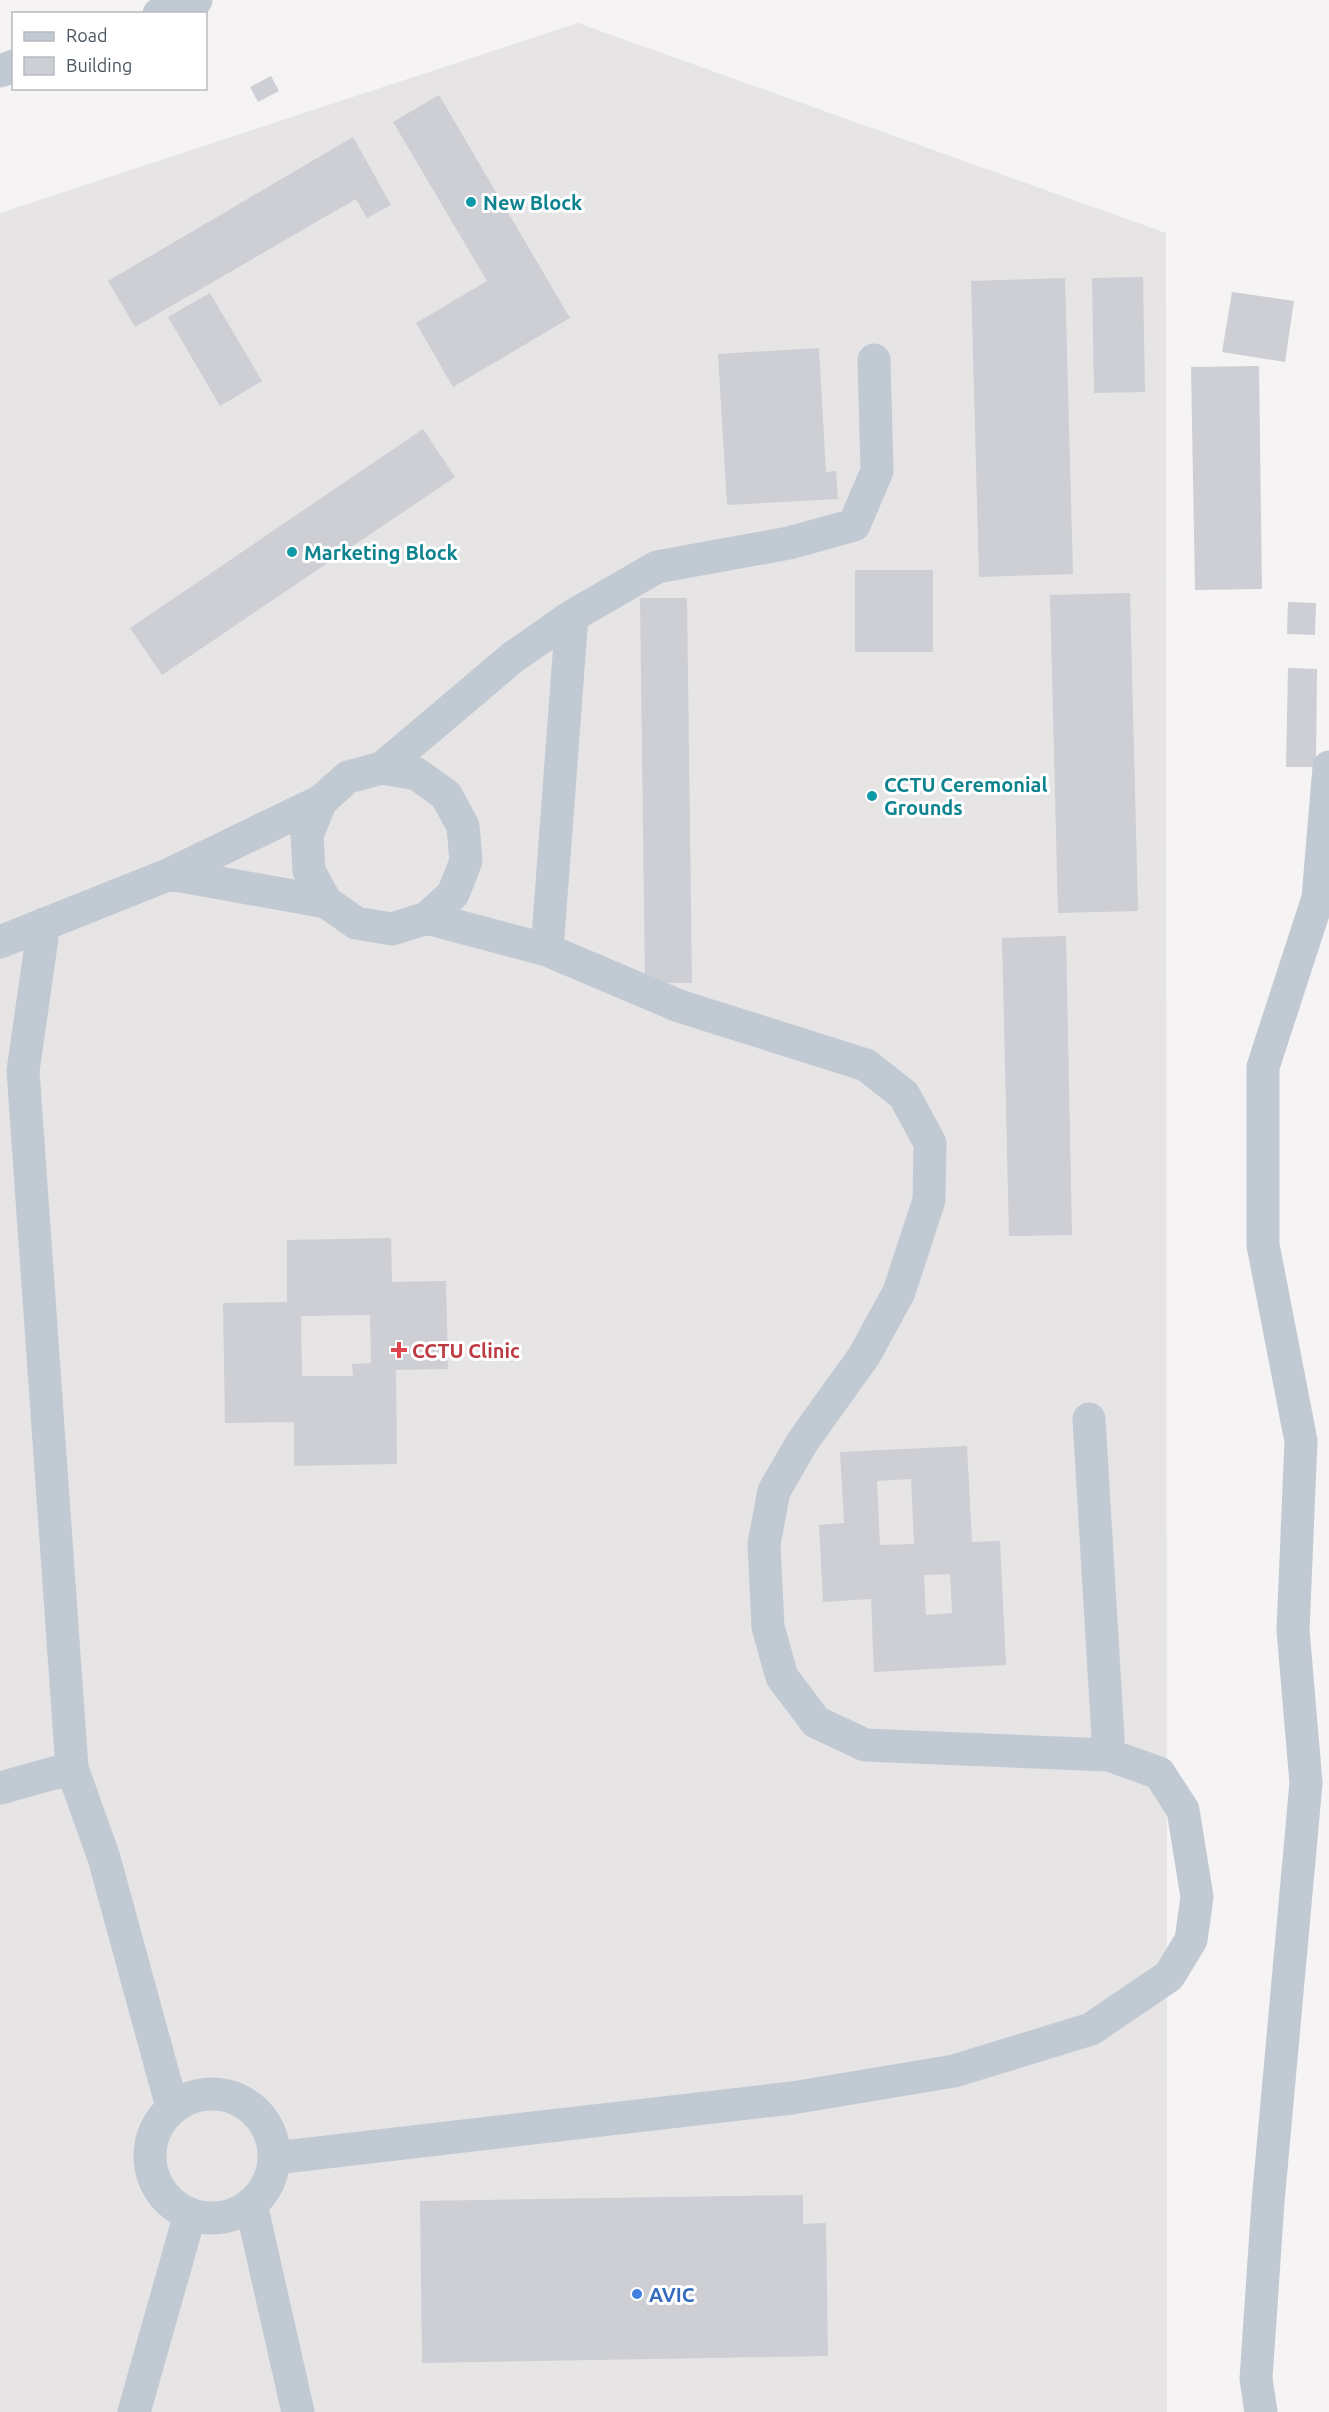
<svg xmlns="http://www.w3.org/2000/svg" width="1329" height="2412" font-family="Ubuntu,sans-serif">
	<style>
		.education { fill: #e6e4e5 }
		.building { fill: #cdcfd5; fill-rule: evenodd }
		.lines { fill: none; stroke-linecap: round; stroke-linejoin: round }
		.minor { stroke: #c1cad2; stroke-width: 33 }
		.culture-dot { fill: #0f9aa8; stroke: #fff; stroke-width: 2 }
		.health-dot { fill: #e0444e; stroke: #fff; stroke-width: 2 }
		.shop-dot { fill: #3f7fe0; stroke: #fff; stroke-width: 2 }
		.labels { text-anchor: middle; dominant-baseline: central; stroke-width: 6; stroke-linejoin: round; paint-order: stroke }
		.culture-label { font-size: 20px; font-weight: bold; fill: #0d838f; stroke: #fff; text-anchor: start }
		.health-label { font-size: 20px; font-weight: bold; fill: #be3a42; stroke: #fff; text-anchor: start }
		.shop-label { font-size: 20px; font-weight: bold; fill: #366cbe; stroke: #fff; text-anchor: start }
	</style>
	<rect width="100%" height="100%" fill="#f5f3f3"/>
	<!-- education -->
	<path class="education" d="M578,23l588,210 1,2179h-1167v-2199z"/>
	<!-- building -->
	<path class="building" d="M271,76l8,15 -21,11 -8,-15z
		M439,95l131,223 -117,69 -37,-64 71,-42 -94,-159z
		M353,137l38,68 -24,13 -11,-19 -221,128 -27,-46z
		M1143,277l2,115 -51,1 -2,-115z
		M1065,278l8,296 -94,3 -8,-296z
		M1232,292l62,9 -9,61 -63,-10z
		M210,293l52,88 -42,25 -52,-89z
		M819,348l7,124 10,-1 2,28 -111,6 -9,-151z
		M1259,366l3,223 -67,1 -4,-223z
		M423,429l32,48 -293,198 -32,-47z
		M855,570h78v82h-78z
		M1130,593l8,318 -80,2 -8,-318z
		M640,598h47l5,385h-47z
		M1288,602l28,1 -1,32 -28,-1z
		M1288,668l29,1 -1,98h-30z
		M1066,936l6,299 -63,1 -7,-298z
		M391,1238l1,44 54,-1 2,88 -52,1 1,94 -103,2v-44l-69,1 -2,-120 64,-1v-62zM370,1315l1,48 -19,1 1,12h-51l-1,-60z
		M967,1446l5,96 28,-1 6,124 -132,7 -3,-73 -48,3 -4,-77 25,-2 -4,-71zM911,1479l3,65 -34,1 -3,-64zM950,1574l2,39 -26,2 -2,-40z
		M803,2195v29l23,-1 2,133 -406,7 -2,-162z"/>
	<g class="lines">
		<!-- minor -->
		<path class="minor" d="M159,14l37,-14
			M0,71l14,-5
			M382,768l130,-110 60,-42 85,-49 132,-24 65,-18 23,-54 -3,-111
			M170,874l151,-73
			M44,924l-21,147 49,697 32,90 68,249
			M0,942l170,-68 156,28 30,21 36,6 35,-11 26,-24 13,-33 -3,-35 -17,-31 -29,-21 -35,-6 -34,9 -27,24 -14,34 2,36 17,31
			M547,950l25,-334
			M1089,1419l20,336
			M0,1788l72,-20
			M150 2156a62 62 0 1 1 124 0a62 62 0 1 1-124 0Z
			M275,2158l517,-60 162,-27 137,-42 78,-53 22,-36 6,-43 -14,-87 -24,-37 -50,-18 -244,-10 -49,-23 -34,-45 -14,-50 -4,-83 10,-53 29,-50 61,-85 35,-64 30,-92 1,-57 -26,-48 -38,-30 -187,-59 -132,-56 -120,-32
			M251,2204l47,208
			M134,2412l56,-198
			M1261,2412l-5,-33 12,-177 38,-419 -13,-153 8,-189 -38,-196v-178l55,-169 11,-131"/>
	</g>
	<!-- markers -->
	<g class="culture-dot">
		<circle cx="471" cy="202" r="6"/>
		<circle cx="292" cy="552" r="6"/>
		<circle cx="872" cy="796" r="6"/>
	</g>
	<path class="health-dot" d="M396 1341h6v6h6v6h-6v6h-6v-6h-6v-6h6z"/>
	<circle class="shop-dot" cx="637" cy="2294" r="6"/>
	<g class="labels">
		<!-- culture labels -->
		<g class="culture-label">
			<text x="483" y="202">New Block</text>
			<text x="304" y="552">Marketing Block</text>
			<text x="884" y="784">CCTU Ceremonial<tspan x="884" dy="23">Grounds</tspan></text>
		</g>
		<!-- health labels -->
		<g class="health-label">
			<text x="412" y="1350">CCTU Clinic</text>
		</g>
		<!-- shop labels -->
		<g class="shop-label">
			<text x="649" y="2294">AVIC</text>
		</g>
	</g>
	<!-- legend -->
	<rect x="12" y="12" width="195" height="78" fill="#ffffff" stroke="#b7bbc0" stroke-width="1.5"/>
	<rect x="24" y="32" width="30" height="9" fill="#c1cad2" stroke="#b7bbc0" stroke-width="1.5"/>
	<text x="66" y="42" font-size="18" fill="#4a5661">Road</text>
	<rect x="24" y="57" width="30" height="18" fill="#cdcfd5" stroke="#b7bbc0" stroke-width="1.5"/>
	<text x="66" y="72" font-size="18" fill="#4a5661">Building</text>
</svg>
